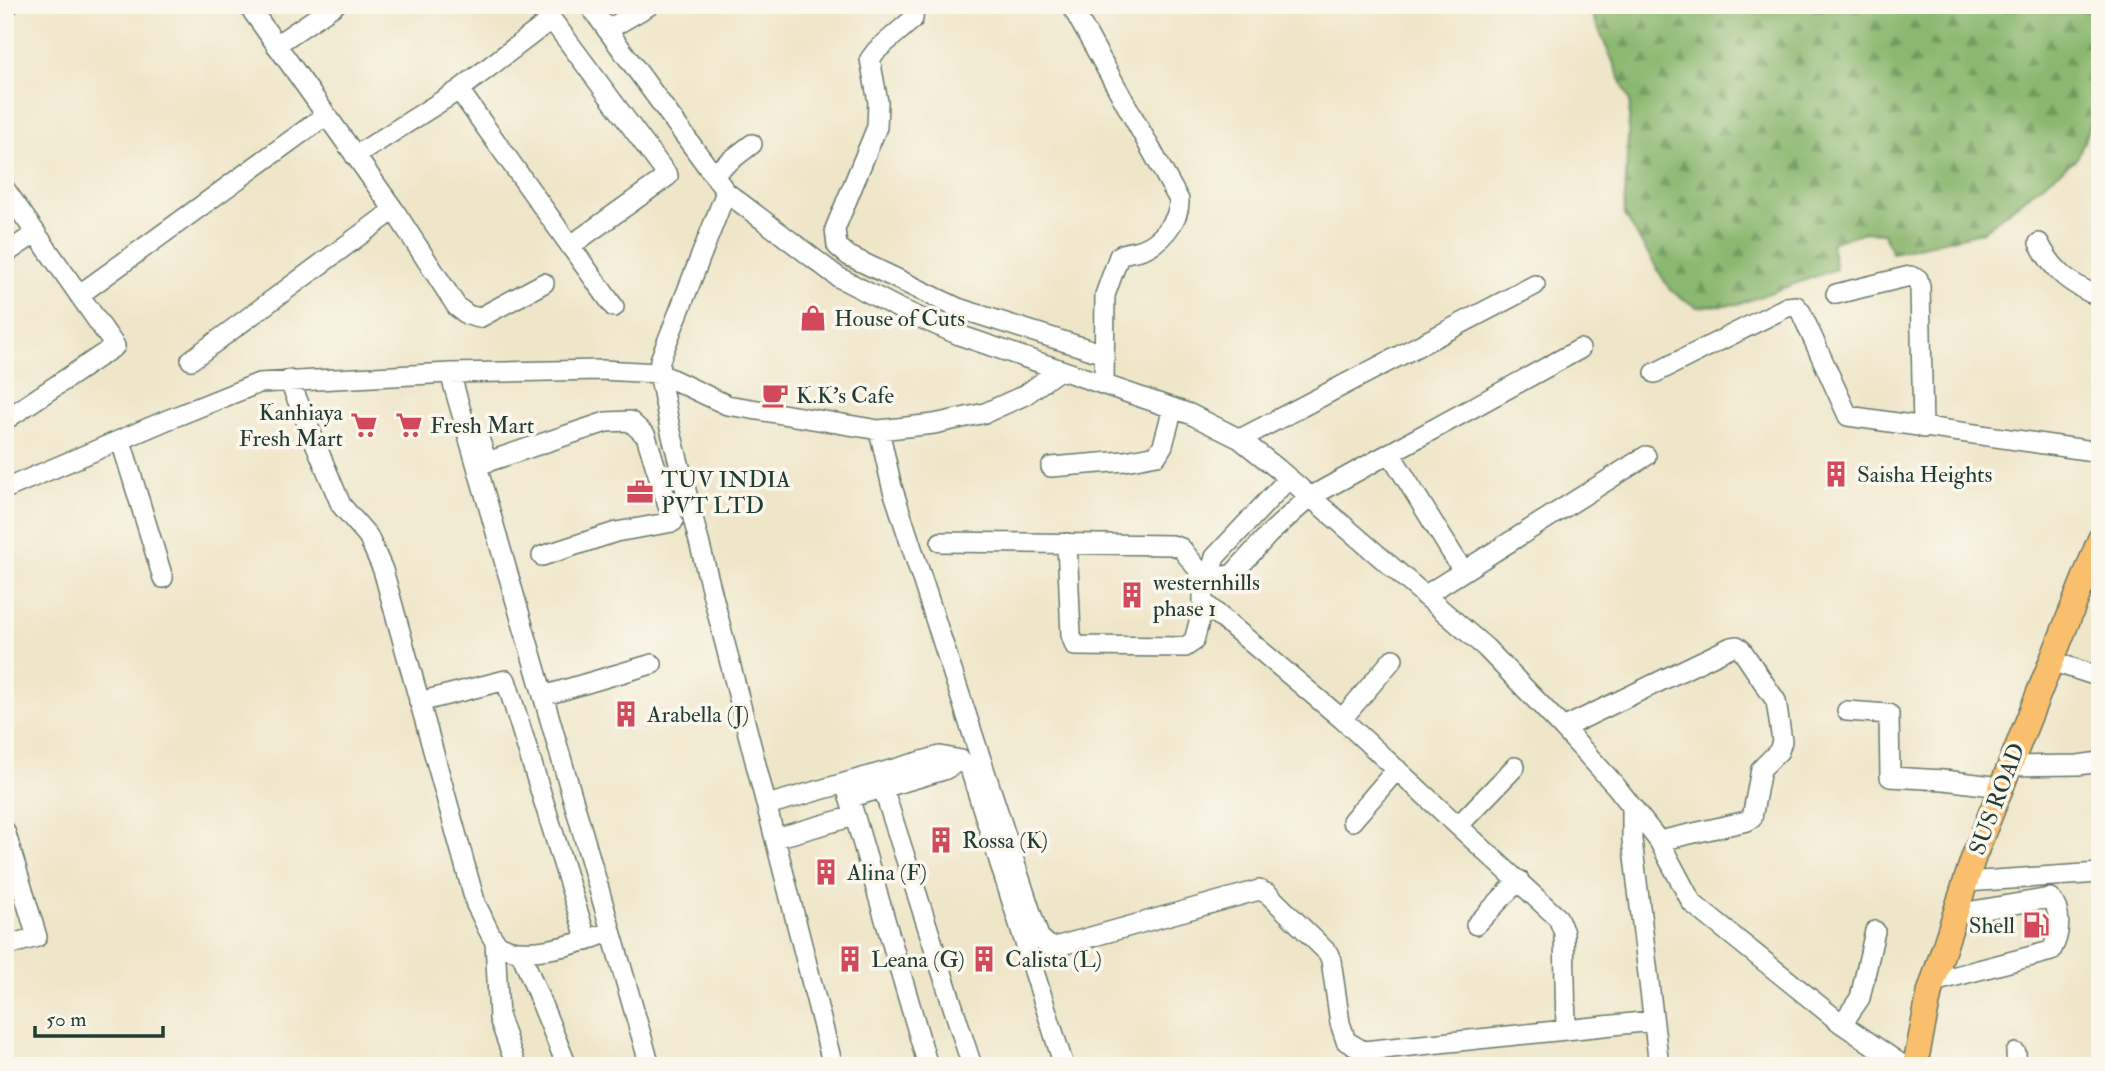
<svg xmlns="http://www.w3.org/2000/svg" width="2105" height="1071" font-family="'IM FELL Double Pica',serif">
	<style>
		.forest { fill: url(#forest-firs); stroke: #557a52; stroke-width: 2 }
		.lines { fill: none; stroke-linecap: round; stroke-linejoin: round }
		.minor-casing { stroke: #687868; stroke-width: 22 }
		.major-casing { stroke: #687868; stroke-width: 27 }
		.minor { stroke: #fff; stroke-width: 19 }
		.major { stroke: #f9bf6d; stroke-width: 24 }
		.labels { text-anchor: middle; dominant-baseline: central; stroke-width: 7; stroke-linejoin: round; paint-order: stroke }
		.poi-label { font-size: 23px; fill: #1f3d34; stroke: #fbf7ec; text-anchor: start }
		.street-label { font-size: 23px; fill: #1f3d34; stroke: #fbf7ec }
	</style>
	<defs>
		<pattern id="forest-firs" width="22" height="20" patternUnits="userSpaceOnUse" patternTransform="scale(1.75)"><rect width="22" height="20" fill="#8bb870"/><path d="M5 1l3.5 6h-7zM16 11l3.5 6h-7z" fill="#71975d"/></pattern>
	</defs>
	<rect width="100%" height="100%" fill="#fbf7ec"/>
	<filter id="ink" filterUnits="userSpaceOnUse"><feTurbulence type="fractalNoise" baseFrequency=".0143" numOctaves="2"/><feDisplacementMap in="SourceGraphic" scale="14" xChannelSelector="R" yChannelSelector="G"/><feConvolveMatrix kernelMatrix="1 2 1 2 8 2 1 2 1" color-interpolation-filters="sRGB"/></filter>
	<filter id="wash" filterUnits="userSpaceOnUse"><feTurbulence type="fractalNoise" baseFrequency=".00686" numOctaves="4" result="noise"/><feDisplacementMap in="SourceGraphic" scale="28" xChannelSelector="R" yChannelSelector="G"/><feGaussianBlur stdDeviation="1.57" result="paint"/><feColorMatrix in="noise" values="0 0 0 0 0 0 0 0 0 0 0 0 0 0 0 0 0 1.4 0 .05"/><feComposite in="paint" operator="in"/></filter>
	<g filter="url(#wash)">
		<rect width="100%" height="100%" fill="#efe6c9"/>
		<!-- forest -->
		<path class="forest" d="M1588,5h512v96l-23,57 -96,74 -89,21 -9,-20 -19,-1 -33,11 5,26 -97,35 -43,3 -26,-17 -46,-76 6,-113z"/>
	</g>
	<g filter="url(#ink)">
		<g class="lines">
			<!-- minor casing -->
			<g class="minor-casing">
				<path id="minor" d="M248,5l146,205 63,97 11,8 11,3 65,-35
					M541,5l127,171 -98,70
					M589,5l137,187 112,85 60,31 61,27 231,79 50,25 38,30 208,179 77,80 52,57 44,56 33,62 150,121 62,42
					M914,5l-1,14 -37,32 -6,8 8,43 -1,25 -42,102 2,17 12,10 109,52 146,46
					M1071,5l108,195c1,20 -19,44 -39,50 -8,2 -14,2 -21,6l-14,39 -1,90
					M5,8l4,-3
					M607,30l43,-25
					M276,45l59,-40
					M459,90l155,217
					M355,156l104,-66 93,-71
					M713,174l39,-30
					M5,189l110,157 -110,74
					M726,192l-66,168 -1,13 11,55 163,638
					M2039,243c14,28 32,42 61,54
					M5,254l31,-21
					M1836,294l74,-18 8,3 2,7 3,142
					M79,295l247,-180
					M191,360l203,-150
					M450,373l200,693
					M1655,373l132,-66 9,-1 5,6 47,104 252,36
					M289,380l52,125 27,31 15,34 93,335c6,10 11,25 18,35 21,25 91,2 117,-9
					M879,430l13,57 147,450 10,9 6,1 204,-57 9,4 60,59 3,7 9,63 6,18 17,10 289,-30
					M1240,439l295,-154
					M121,441l42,137
					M480,441l7,21 119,-40 24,-1 16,15 27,86 -57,10 -74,24
					M1051,467l74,-6 32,-6 6,-10 10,-37
					M1289,478l-74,79 -6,21 -6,14v10l139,117 216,199 6,15 2,96
					M5,489l162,-69 92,-37 191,-10 151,-3 58,3 68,32 152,25 55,-6 51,-11 40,-18 34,-25
					M941,542l231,3 9,3 27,34
					M1067,543l4,92 4,11 110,1 9,-6 10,-38
					M1463,571l-73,-118 190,-104
					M1209,578l23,-3 37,-41 41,-37 80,-44
					M1424,596l222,-140
					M2051,661l49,16
					M543,696l109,-32
					M419,702l87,-22 81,261
					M1847,711l42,3 1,63 54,3 57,7
					M1342,719l51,-60
					M1563,728l168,-81 6,-1 4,3 35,52 6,40 -3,10 -18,18 -9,49 -5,3 -88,20
					M2009,766l69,-1 22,-3
					M845,783l83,283
					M883,788l89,278
					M849,798l95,-28 17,-10
					M767,805l173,-49 21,4 9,9 94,297
					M1632,807v33l27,226
					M1352,821l45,-52
					M1459,825l56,-58
					M5,831l32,106 -32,9
					M776,838l78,-22
					M1965,882l135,-9
					M1476,925l43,-45
					M495,941l4,77 17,48
					M521,953l46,113
					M1933,982l118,-31c9,-15 12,-39 -1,-53l-95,16
					M1842,1024l18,-26 15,-67
					M2016,1053l1,13"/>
			</g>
			<!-- major casing -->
			<g class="major-casing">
				<path id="major" d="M1915,1066l15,-75 44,-135 126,-317"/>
			</g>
			<!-- minor -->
			<use href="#minor" class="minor"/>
			<!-- major -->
			<use href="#major" class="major"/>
		</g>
	</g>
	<!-- icons -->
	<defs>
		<g id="shop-bare" transform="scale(2.1)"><path d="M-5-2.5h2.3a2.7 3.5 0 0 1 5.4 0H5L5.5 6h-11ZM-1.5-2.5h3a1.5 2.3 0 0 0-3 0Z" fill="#d1495b" stroke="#fbf7ec" stroke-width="2.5" paint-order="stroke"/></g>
		<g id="cafe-bare" transform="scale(2.1)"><path d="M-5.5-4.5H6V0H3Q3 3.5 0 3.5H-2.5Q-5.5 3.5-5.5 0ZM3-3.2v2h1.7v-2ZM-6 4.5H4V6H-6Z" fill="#d1495b" stroke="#fbf7ec" stroke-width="2.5" paint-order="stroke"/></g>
		<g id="supermarket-bare" transform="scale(2.1)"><path d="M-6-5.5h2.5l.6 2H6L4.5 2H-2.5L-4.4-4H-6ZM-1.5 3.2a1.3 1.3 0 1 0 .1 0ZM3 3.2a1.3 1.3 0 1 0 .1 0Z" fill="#d1495b" stroke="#fbf7ec" stroke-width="2.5" paint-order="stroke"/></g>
		<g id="building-bare" transform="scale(2.1)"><path d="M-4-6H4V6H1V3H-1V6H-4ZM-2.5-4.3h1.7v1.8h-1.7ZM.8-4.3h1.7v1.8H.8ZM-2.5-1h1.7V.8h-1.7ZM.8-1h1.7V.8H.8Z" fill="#d1495b" stroke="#fbf7ec" stroke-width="2.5" paint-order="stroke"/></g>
		<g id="office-bare" transform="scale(2.1)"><path d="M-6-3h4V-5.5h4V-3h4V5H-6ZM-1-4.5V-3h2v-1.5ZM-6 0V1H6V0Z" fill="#d1495b" stroke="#fbf7ec" stroke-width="2.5" paint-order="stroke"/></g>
		<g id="fuel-bare" transform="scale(2.1)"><path d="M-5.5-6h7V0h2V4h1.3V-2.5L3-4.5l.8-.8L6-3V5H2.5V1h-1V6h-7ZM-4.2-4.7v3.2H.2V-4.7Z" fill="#d1495b" stroke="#fbf7ec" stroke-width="2.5" paint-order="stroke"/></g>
	</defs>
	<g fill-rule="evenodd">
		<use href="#shop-bare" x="813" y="318"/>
		<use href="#cafe-bare" x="775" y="395"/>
		<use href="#supermarket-bare" x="364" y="425"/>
		<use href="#supermarket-bare" x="409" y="425"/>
		<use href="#building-bare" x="1836" y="474"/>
		<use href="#office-bare" x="640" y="492"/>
		<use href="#building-bare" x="1132" y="595"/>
		<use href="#building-bare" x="626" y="714"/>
		<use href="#building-bare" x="941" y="840"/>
		<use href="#building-bare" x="826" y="872"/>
		<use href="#fuel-bare" x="2036" y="925"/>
		<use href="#building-bare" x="850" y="959"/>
		<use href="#building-bare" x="984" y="959"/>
	</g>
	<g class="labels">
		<!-- poi labels -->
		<g class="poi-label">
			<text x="834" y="318">House of Cuts</text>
			<text x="796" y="395">K.K's Cafe</text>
			<text x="343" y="412" text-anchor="end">Kanhiaya<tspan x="343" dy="26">Fresh Mart</tspan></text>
			<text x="430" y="425">Fresh Mart</text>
			<text x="1857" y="474">Saisha Heights</text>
			<text x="661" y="479">TUV INDIA<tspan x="661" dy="26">PVT LTD</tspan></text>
			<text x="1153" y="582">westernhills<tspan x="1153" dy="26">phase 1</tspan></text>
			<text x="647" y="714">Arabella (J)</text>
			<text x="962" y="840">Rossa (K)</text>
			<text x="847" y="872">Alina (F)</text>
			<text x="2015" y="925" text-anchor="end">Shell</text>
			<text x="871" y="959">Leana (G)</text>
			<text x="1005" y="959">Calista (L)</text>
		</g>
		<!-- street labels -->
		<g class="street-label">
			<text transform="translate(1997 799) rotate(-69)">SUS ROAD</text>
		</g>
	</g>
	<!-- margin -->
	<rect width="2105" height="1071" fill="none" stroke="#fbf7ec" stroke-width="28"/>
	<!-- scale -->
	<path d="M35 1026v10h128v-10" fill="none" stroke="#1f3d34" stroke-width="3.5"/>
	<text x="46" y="1026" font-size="21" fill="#1f3d34" stroke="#fbf7ec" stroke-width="5" paint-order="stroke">50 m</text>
</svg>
